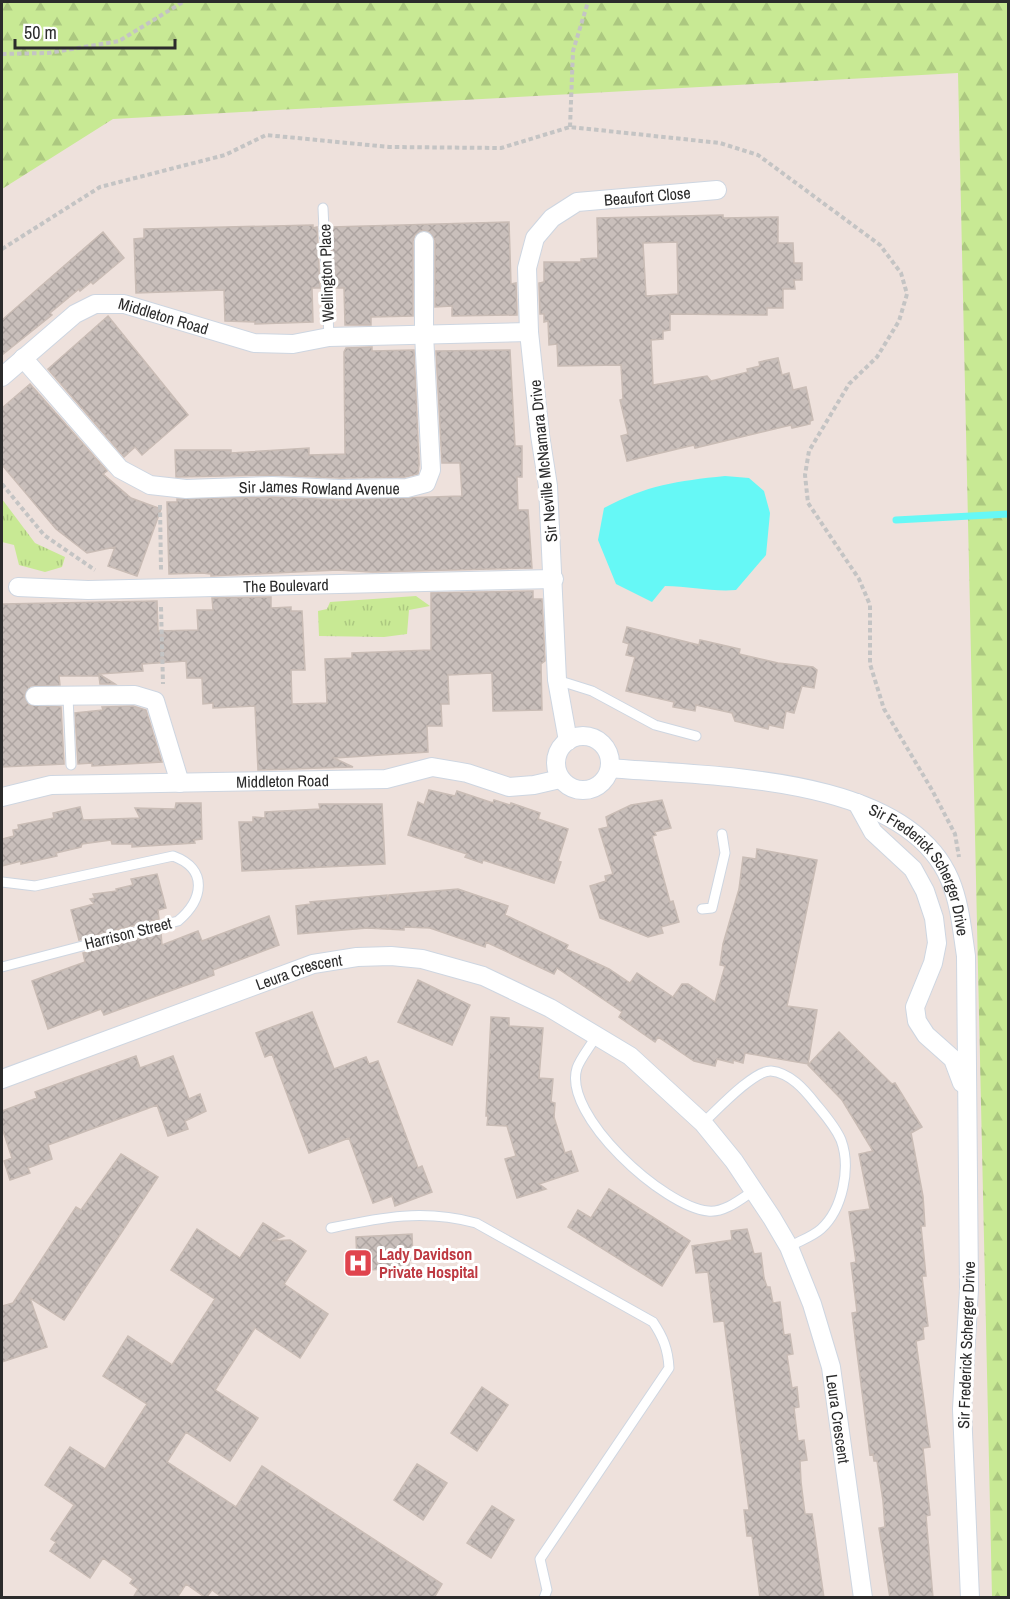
<svg xmlns="http://www.w3.org/2000/svg" width="1010" height="1599" font-family="'Archivo Narrow',sans-serif">
	<style>
		.grass { fill: url(#grass-tufts) }
		.forest { fill: url(#forest-firs) }
		.water { fill: #66f8f6 }
		.lines { fill: none; stroke-linecap: round; stroke-linejoin: round }
		.stream { stroke: #66f8f6; stroke-width: 7 }
		.building { fill: url(#building-cross-hatch); stroke: #c9bcb5; stroke-width: 1.5; fill-rule: evenodd }
		.lane-casing { stroke: #ced6e1; stroke-width: 11 }
		.street-casing { stroke: #ced6e1; stroke-width: 20 }
		.path { stroke: #c4c4c4; stroke-width: 4; stroke-dasharray: 4.5 3; stroke-linecap: butt }
		.lane { stroke: #fff; stroke-width: 9 }
		.street { stroke: #fff; stroke-width: 18 }
		.labels { text-anchor: middle; dominant-baseline: central; stroke-width: 6; stroke-linejoin: round; paint-order: stroke }
		.street-label { font-size: 16px; fill: #2b2b2b; stroke: #fff }
		.health-label { font-size: 16px; font-weight: bold; fill: #be3a42; stroke: #fff; text-anchor: start }
	</style>
	<defs>
		<pattern id="grass-tufts" width="24" height="20" patternUnits="userSpaceOnUse" patternTransform="scale(1.5)"><rect width="24" height="20" fill="#c8e994"/><path d="M3 7l-1-3M5 7V3M7 7l1-3M15 17l-1-3M17 17v-4M19 17l1-3" fill="none" stroke="#acc880"/></pattern>
		<pattern id="forest-firs" width="22" height="20" patternUnits="userSpaceOnUse" patternTransform="scale(1.5)"><rect width="22" height="20" fill="#c8e994"/><path d="M5 1l3.5 6h-7zM16 11l3.5 6h-7z" fill="#acc880"/></pattern>
		<pattern id="building-cross-hatch" width="8" height="8" patternUnits="userSpaceOnUse" patternTransform="scale(1.5)"><rect width="8" height="8" fill="#c9bfbb"/><path d="M0 0l8 8M0 8l8-8" fill="none" stroke="#ada4a1"/></pattern>
	</defs>
	<rect width="100%" height="100%" fill="#eee1dc"/>
	<!-- grass -->
	<path class="grass" d="M2,499l33,44 30,14 -3,10 -17,5 -26,-7 -5,-20 -12,-3z
		M416,596l14,10 -21,4 -2,24 -23,3 -65,-1 -1,-25 9,-2 3,-7z"/>
	<!-- forest -->
	<path class="forest" d="M2,2h1006v1595h-16l-34,-1524 -845,46 -111,70z"/>
	<!-- water -->
	<path class="water" d="M725,476l24,2 15,13 6,22 -4,42 -30,35c-24,2 -47,-4 -71,-4l-13,16 -36,-18 -18,-44 6,-32c43,-23 73,-27 121,-32z"/>
	<g class="lines">
		<!-- stream -->
		<path class="stream" d="M896,520l112,-6"/>
	</g>
	<!-- building -->
	<path class="building" d="M723,215v3l55,-1v26h15l1,20h8v17h-8l1,9h-12v19h-16v7l-97,-1v16l-7,1v8l-12,1 2,45 54,-9 4,5 37,-9 -1,-3 13,-3 -1,-4 19,-4 4,17 7,-2 4,17 13,-3 7,33 -3,1v3l-18,4 -1,-3 -96,23 -1,-3 -67,16 -6,-25 7,-2 -8,-34 3,-1 -2,-34 -63,1 -1,-22 -8,1 -1,-24 -4,1v-8h-4l-1,-31 5,-1v-20h37v-3l17,-1 -1,-40zM677,242l1,52 -32,2 -3,-53z
		M509,222l2,62 5,-1 1,32 -65,1v-10l-17,1v-67l-5,-8 -7,-2 -8,5 -2,6v75l-42,1v8h-26l-1,-37h-11l-2,-61z
		M313,225v3l4,-1 3,61h-8l1,34 -58,2v-2l-30,-1 -1,-31 -88,3 -2,-54 10,-1v-9z
		M103,232l21,26 -31,26 -2,-2 -11,9 -1,-2 -29,24 2,2 -50,40v-35z
		M108,316l80,99 -46,40 -7,-8 -11,10 -76,-88z
		M372,347v4l42,-1 5,114 -1,10 -13,3 -66,1 -67,-3 -96,2 -1,-27h56v3l78,-5v7l36,-1 -1,-102 2,-4z
		M510,350l5,96h7v31h-5l1,33h10l4,58 -160,4 -34,-2 -127,6v-2l-9,-1 -33,1 -2,-72h10v-3l95,-2 67,3 123,-4 -2,-33h-18l-6,-112z
		M30,384l77,87 -4,3 28,24 30,11 -24,67 -29,-10 7,-19 -28,6 -31,-24 -54,-64v-57z
		M533,591v8h9l3,62 -4,3 1,46 -49,1 -1,-38 -44,2 1,29h-8l1,22h-15l1,26 -94,6 19,9 -95,3 -3,-64 -42,2v-5l-10,1 -1,-26h-15l-1,-17 -44,3 1,7 -44,3 16,10h-15l-1,-8h-40l1,9 -30,1 -6,10 5,9 32,2 3,57 -62,3v-163l155,-3 1,30 40,-1 -1,-20h16l-1,-12 59,-1v11l20,-1v4h11l3,59h-14l1,34 35,-1 -2,-44 27,-1v-5l79,-3v-57z
		M627,627l72,18 1,-5 40,9 -1,5 39,9 35,4 4,3 -3,18 -12,-2 -8,27 -8,-2 -3,17 -14,-3 -1,4 -33,-8 -3,-8 -36,-8 -1,6 -22,-4 1,-5 -48,-11 9,-34 -9,-2 3,-11 -6,-2z
		M133,706l13,4 16,52 -70,4v-3l-14,1 -3,-51 28,-3 -1,-3z
		M429,790l26,6 2,-5 36,12 1,-3 16,5 1,-2 29,10 -2,6 30,10 -10,32 3,1 -7,21 -71,-23 -1,3 -17,-6 2,-3 -59,-19 10,-33 6,3z
		M662,800l9,28 -17,4 2,3 -4,1 18,66 3,-1 6,21 -18,5 2,6 -15,4 -48,-19 -10,-32 16,-5 -1,-5 8,-2 -14,-45 9,-2 -2,-10 25,-12z
		M176,803h25l1,36 -8,1 1,3 -63,4v-3h-20l-1,-4 -29,4 -1,3 -25,6 1,3 -36,8v-3l-19,5v-27l12,-3 -1,-6 6,-1 -1,-4 36,-7 -1,-5 27,-6 3,13 57,-2 -5,-10 40,1z
		M319,804h63l3,60 -143,7 -3,-49h14v-5l12,1v-6l55,-3z
		M757,849l60,11 -30,146 30,4 -9,54 -63,-11 -2,10 -10,-3v3l-16,-4 -2,7 -21,-5 -36,-24 -3,5 -36,-25 3,-5 -65,-44 -3,6 -68,-32 -1,5 -55,-19 -26,-1v3l-37,-2 -69,6 -2,-28 15,-2 -1,-2 77,-7v7l2,-7 69,-6 50,17 -3,9 63,30 -2,4 43,20 21,14 7,-10 36,24 9,-13h6l27,18 10,-36 -5,-1 3,-21 16,-55 4,-32 13,2z
		M157,874l9,34 -8,2 1,9 -80,21 -8,-30 23,-6 -4,-5 5,-1 -2,-4 24,-3 -1,-2 17,-4 -2,-6z
		M269,916l10,29 -66,25 1,5 -110,40 -3,-6 -53,20 -16,-48 53,-19 -2,-9 78,-20 1,12 36,-14 4,10z
		M418,980l52,25 -18,40 -54,-23z
		M312,1012l22,57 32,-12 3,7 9,-3 40,107 4,-2 10,26 -37,14 -3,-10 -19,7 -24,-65 -40,15 -37,-99 -7,3 -9,-24z
		M491,1017l18,1v8l34,2 -4,50 14,1 -2,23 4,1 -1,14 11,36 6,-2 7,20 -39,13 7,5 -29,9 -12,-39 11,-3 -9,-30 -20,-1 1,-9h-2z
		M839,1032l53,52 3,-1 27,44 -11,6 12,63 2,30h-4l5,50h-4l6,50 -5,1 1,12 -8,2 14,106 -7,1 7,67 -4,1 7,82h-43l-11,-70 6,-1 -2,-26 -6,-40h-3l-1,-7 -3,1 -18,-142 5,-1 -6,-49 5,-1 -7,-50 21,-3 -11,-55 14,-3 -31,-51 -34,-35z
		M136,1056l4,12 33,-12 16,43 11,-5 6,17 -21,10 3,8 -20,7 -11,-31 -109,40 4,14 -24,9 2,5 -20,7 -6,-19 8,-3 -10,-30v-17l35,-13 -2,-6z
		M121,1154l37,23 -94,143 -34,-22 17,49 -45,15v-56l11,-3 63,-96 5,3z
		M609,1189l81,52 -28,45 -94,-59 10,-17 13,8z
		M263,1223l21,13 -12,5 18,-1 16,11 -22,33 44,30 -28,44 -45,-30 -40,62 43,28 -28,43 -44,-29 -19,30 69,45 26,-41 180,118 -8,14h-211l-11,-8 -6,8 -20,-14 -9,14h-44l5,-9 -8,-6 3,-4 -30,-21 -13,20 -40,-27 6,-9 -5,-3 23,-34 -29,-20 17,-26 8,-12 35,22 42,-65 -44,-28 25,-40 44,29 43,-66 -44,-29 26,-41 43,29z
		M747,1229l7,25 7,-1 3,25 3,9h3l3,16 7,-1 4,33 6,-1 3,20 -6,1 5,33 5,-1 2,20 -5,1 4,33 6,-1 3,20 -7,1 1,21 4,32h7l12,84h-64l-8,-62h-5l-3,-26h5l-25,-189 -10,1 -6,-50 -12,1 -4,-27 40,-6 -1,-9z
		M412,1234l1,26h-4v8l-41,2 -1,-8 -10,1 -1,-26z
		M482,1387l26,18 -31,46 -26,-18z
		M417,1464l30,19 -24,37 -29,-20z
		M492,1506l22,14 -23,38 -24,-15z"/>
	<g class="lines">
		<!-- lane casing -->
		<g class="lane-casing">
			<path id="lane" d="M323,208l6,129
				M557,680l35,11 63,34 41,11
				M68,697l3,68
				M2,882l33,4 138,-30c36,13 30,44 5,65l-176,46
				M702,909l10,-1 13,-55 -3,-19
				M596,1036c-5,10 -15,21 -19,32 -15,47 87,139 131,143 16,2 33,-12 45,-20
				M703,1123c13,-12 51,-53 68,-52 19,2 33,18 44,32 9,11 20,23 26,37 10,27 2,69 -20,89 -9,8 -22,12 -32,18
				M331,1228c52,-11 93,-19 145,-5l177,99c10,15 15,27 16,46l-129,191 7,31 -3,8"/>
		</g>
		<!-- street casing -->
		<g class="street-casing">
			<g id="street">
				<path id="s1" d="M23,358l97,111 30,16 36,4 86,-3 67,3 68,-1 19,-5 5,-13 -7,-136v-93"/>
				<path id="s2" d="M2,377l73,-63 20,-10h29l130,39 39,1 36,-7 200,-5"/>
				<path id="s3" d="M18,587l70,3 466,-11"/>
				<path d="M35,696l100,-1 20,6 25,82"/>
				<circle cx="583" cy="763" r="27"/>
				<path id="s4" d="M568,741l-11,-61 -9,-194 -8,-51 -11,-103 -2,-64 8,-30 17,-20 25,-16 140,-12"/>
				<path id="s5" d="M610,768c97,9 295,5 340,112 10,24 12,50 16,76l3,333 -7,120 8,189"/>
				<path id="s6" d="M2,797l49,-12 335,-6 46,-12 35,6 42,14 25,-2 26,-6"/>
				<path d="M857,803l16,29 40,37 12,22 9,27 3,25 -4,20 -18,44 2,14 9,14 27,24 9,24"/>
				<path id="s7" d="M2,1079l311,-115 44,-7 34,-1 31,3 61,17 67,32 80,48 73,67 31,38 38,57 17,29 23,57 19,63 32,231"/>
			</g>
		</g>
		<!-- path -->
		<path class="path" d="M2,54l46,-1 71,-12 64,-39
			M570,127l3,-76 15,-49
			M2,249l98,-62 125,-32 41,-20 123,12 112,1 69,-21 150,16 38,12 122,90 21,28 6,21 -8,27 -22,36 -28,27 -40,67 -4,24 3,28 51,76 11,26v59l14,45 48,81 23,44 4,23
			M2,484l42,51 51,35
			M160,505l1,65
			M161,607l2,77"/>
		<!-- lane -->
		<use href="#lane" class="lane"/>
		<!-- street -->
		<use href="#street" class="street"/>
	</g>
	<!-- icons -->
	<defs>
		<g id="hospital-square" transform="scale(1.5)"><rect x="-9" y="-9" width="18" height="18" rx="4" fill="#e0444e" stroke="#fff"/><path d="M-5-5h3v3.5h4V-5h3V5h-3V1.5h-4V5h-3Z" fill="#fff"/></g>
	</defs>
	<g fill-rule="evenodd">
		<use href="#hospital-square" x="358" y="1263"/>
	</g>
	<g class="labels">
		<!-- street labels -->
		<g class="street-label">
			<text stroke="none"><textPath href="#s4" startOffset="633">Beaufort Close</textPath></text>
			<text transform="translate(326 273) rotate(-92)">Wellington Place</text>
			<text stroke="none"><textPath href="#s2" startOffset="189">Middleton Road</textPath></text>
			<text transform="translate(543 461) rotate(-96)">Sir Neville McNamara Drive</text>
			<text stroke="none"><textPath href="#s1" startOffset="351">Sir James Rowland Avenue</textPath></text>
			<text stroke="none"><textPath href="#s3" startOffset="268">The Boulevard</textPath></text>
			<text stroke="none"><textPath href="#s6" startOffset="282">Middleton Road</textPath></text>
			<text stroke="none"><textPath href="#s5" startOffset="348">Sir Frederick Scherger Drive</textPath></text>
			<text transform="translate(128 933) rotate(-14)">Harrison Street</text>
			<text stroke="none"><textPath href="#s7" startOffset="316">Leura Crescent</textPath></text>
			<text transform="translate(966 1345) rotate(-88)">Sir Frederick Scherger Drive</text>
			<text stroke="none"><textPath href="#s7" startOffset="1102">Leura Crescent</textPath></text>
		</g>
		<!-- health labels -->
		<g class="health-label">
			<text x="379" y="1254">Lady Davidson<tspan x="379" dy="18">Private Hospital</tspan></text>
		</g>
	</g>
	<!-- border -->
	<rect width="1010" height="1599" fill="none" stroke="#2b2b2b" stroke-width="6"/>
	<!-- scale -->
	<path d="M15 39v9h160v-9" fill="none" stroke="#2b2b2b" stroke-width="3"/>
	<text x="24" y="39" font-size="18" fill="#2b2b2b" stroke="#ffffff" stroke-width="4.5" paint-order="stroke">50 m</text>
</svg>
